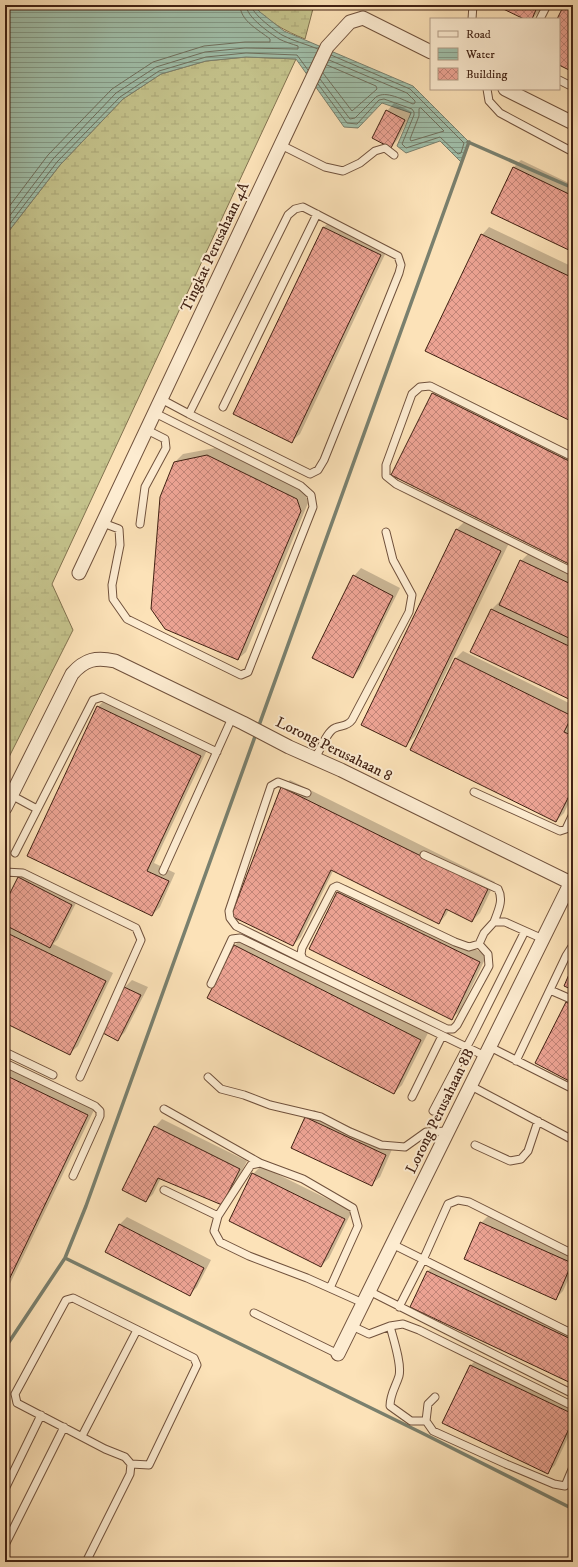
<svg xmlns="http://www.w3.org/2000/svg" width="578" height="1567" font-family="'IM FELL DW Pica',serif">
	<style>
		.wetland { fill: url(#wetland-marsh); stroke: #82724f }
		.water { fill: url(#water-rules); stroke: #7a806e }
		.shadow { fill: #0003 }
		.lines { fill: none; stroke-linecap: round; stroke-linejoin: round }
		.shore { stroke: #70705e; stroke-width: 1 }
		.stream { stroke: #7a806e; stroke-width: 3.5 }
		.building { fill: url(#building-cross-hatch); stroke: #412113 }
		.lane-casing { stroke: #70513c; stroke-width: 9 }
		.street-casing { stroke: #70513c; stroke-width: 15 }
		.lane { stroke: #fdecd1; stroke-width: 7 }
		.street { stroke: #fdecd1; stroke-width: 13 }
		.labels { text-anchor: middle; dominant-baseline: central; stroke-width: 4; stroke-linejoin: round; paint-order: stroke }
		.street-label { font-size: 15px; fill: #412113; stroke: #fdecd1 }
	</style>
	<defs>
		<pattern id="wetland-marsh" width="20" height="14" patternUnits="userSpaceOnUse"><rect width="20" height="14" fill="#c4c28b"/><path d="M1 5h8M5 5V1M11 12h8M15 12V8" fill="none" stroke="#aaa677"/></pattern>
		<pattern id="water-rules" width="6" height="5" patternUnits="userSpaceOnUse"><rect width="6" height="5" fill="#a0bfaa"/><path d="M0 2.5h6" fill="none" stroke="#849b89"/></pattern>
		<pattern id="building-cross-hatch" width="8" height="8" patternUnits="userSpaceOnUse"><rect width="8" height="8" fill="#eca393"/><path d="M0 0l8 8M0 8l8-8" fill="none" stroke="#c18477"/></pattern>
	</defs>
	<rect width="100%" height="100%" fill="#fce2b8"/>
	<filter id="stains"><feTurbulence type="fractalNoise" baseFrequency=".005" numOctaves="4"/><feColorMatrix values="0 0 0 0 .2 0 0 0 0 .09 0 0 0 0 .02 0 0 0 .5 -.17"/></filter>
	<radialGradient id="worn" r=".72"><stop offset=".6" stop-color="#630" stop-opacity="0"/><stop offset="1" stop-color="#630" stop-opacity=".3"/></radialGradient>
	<!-- wetland -->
	<path class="wetland" d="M253,5h61l-9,34c-20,-8 -37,-17 -52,-34z
		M246,57l50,2 -244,525 21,46 -68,135v-529l55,-71 63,-66 38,-25 45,-13z"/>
	<!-- water -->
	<path class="water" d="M5,5h248l7,7 24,19 129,55 56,56 -7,21 -22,-22 -34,12 -9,-7 14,-33 -29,-10 -24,25 -14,-1 -48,-68 -50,-2 -40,4 -45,13 -38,25 -63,66 -55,71z"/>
	<!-- shadow -->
	<path class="shadow" d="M498,5h44l-4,8 -6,6h-6z
		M394,103l18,9 -14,27 -7,8 -4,-36z
		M521,160l52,25v66l-60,-83z
		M331,220l57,28 -88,186 -8,7 31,-213z
		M489,227l84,40v154l-91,-186z
		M440,386l133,66v113l-140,-171z
		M215,448l90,43 3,12 -62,149 -8,7 -63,-197 8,-8z
		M467,519l43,22 -95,195 -10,10 52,-217z
		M531,551l42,19v130l-81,-91 10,-10 19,-38z
		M361,568l39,20 -40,81 -7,8 1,-101z
		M463,651l110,54v15l-2,4 2,1v69l-9,19 -8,8 -101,-162z
		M105,699l103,49 -54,115 21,10 -15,34 -8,8 -54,-208z
		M290,780l205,102 -15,31 -8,8 -23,-12 -3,6 -7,8 -106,-52 -32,66 -8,8 -11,-157z
		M26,870l53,27 -21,42 -5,5 60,29 -35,73 -8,7 -65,-31v-117l13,-27z
		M346,885l141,70 -27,56 -8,7 -141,-70 27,-56z
		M242,938l186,95 -26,52 -8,8 -186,-95 27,-53z
		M132,980l16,7 -23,45 -7,7 -15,-7 22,-45z
		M573,996v86l-6,-79z
		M5,1064l90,44 -90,186z
		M314,1110l79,37 -13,30 -8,7 -66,-66z
		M162,1119l85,42 -18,35 -8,8 -60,-26 -8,16 -7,7 9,-74z
		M261,1166l91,45 -23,47 -8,8 -91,-45 23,-47z
		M489,1215l84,38v16l-10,22 -8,8 -74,-76z
		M127,1217l84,43 -14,27 -7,7 -84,-43 14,-27z
		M435,1264l138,65v54l-146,-111z
		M478,1358l95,45v24l-18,38 -7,7 -104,-49 27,-58z"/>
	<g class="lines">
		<!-- shore -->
		<path class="shore" d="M251,5c1,9 23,25 31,30 11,6 24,9 36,14
			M323,73l29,38 25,-22 -1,-3 -49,-21
			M320,79l30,40 5,-1 21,-21c10,-7 27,3 37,7l2,-1v-2l-8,-8 -78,-33
			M318,84l29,39 10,1 22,-24 5,-1 28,10 2,3v3l-12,29 4,4 34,-11 18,17 3,-1 3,-10 -54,-54 -79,-34
			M421,108l23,23 -33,10 -1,-2 9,-23v-7z
			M5,212l43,-57 64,-66 41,-27 51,-16 41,-4h25v-3c-11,-9 -30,-18 -30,-34
			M5,222l48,-63 63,-66 40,-26 49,-15 40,-4 53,1v-3c-6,-2 -13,-4 -19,-7 -9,-6 -33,-22 -33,-34
			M5,230l52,-68 63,-65 39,-26 47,-14 40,-4 51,2 11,15"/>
		<!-- stream -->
		<path class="stream" d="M468,142l105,46
			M469,142l-383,1064 -21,52 357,175 151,76
			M5,1348l60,-90"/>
	</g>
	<!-- building -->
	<path class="building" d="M495,5h43l-6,14h-8z
		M564,5h9v67l-14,-7v-46h-2z
		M386,110l19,10 -14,28 -19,-10z
		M513,167l60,29v56l-82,-39z
		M323,227l58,28 -89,188 -59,-29z
		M481,234l92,44v144l-148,-71z
		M432,393l141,70v103l-182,-91z
		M207,455l90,44 4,12 -63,149 -73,-31 -14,-20 9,-112 14,-35z
		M456,529l45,22 -95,196 -45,-22z
		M520,560l53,25v55l-74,-35z
		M353,575l40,21 -40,82 -41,-20z
		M491,609l82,39v53l-103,-49z
		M455,658l117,58 -8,16 9,4v52l-17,34 -146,-72z
		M97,706l104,50 -54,115 22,10 -17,35 -125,-60z
		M281,787l207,102 -16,33 -26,-13 -7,15 -108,-54 -38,76 -62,-30z
		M18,877l54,28 -22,43 -45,-23v-22z
		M337,892l143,70 -28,58 -143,-71z
		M5,932l101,49 -36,74 -65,-32z
		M234,945l187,95 -27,54 -187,-96z
		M573,965v25l-9,-4z
		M124,987l17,8 -23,46 -17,-9z
		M566,1002l7,4v77l-38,-20z
		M5,1075l83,40 -83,173z
		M305,1117l81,38 -14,31 -81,-38z
		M154,1126l86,43 -18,36 -64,-27 -12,24 -24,-12z
		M252,1173l93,46 -24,48 -92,-46z
		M480,1222l92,41 -16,37 -92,-41z
		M119,1224l85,44 -14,28 -85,-44z
		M427,1271l146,69v44l-163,-77z
		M470,1365l103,49v6l-25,54 -106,-51z"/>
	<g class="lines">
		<!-- lane casing -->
		<g class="lane-casing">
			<path id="lane" d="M472,19l1,-14
				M540,19l7,-14
				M559,80l14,7
				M487,89l2,12 11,12 73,39
				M281,145l44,22 18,4 17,-8 15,-12 10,-3 9,7
				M161,399l28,15 121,60 8,-4 6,-10 75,-187 2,-8 -3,-9 -95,-49 -8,2 -7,6 -99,199
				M223,407l94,-193
				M573,457l-143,-71 -10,1 -8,7 -26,71v11l10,8 177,88
				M103,523l16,6 1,16 -8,40 1,14 14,20 114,56 7,-3 65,-165 -2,-12 -10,-9 -146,-73
				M140,524l5,-37 21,-39 -1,-9 -18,-9
				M315,758c5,-7 12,-27 20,-30 6,-3 12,-1 17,-8l57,-108 3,-17 -19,-35 -7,-28
				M474,792l86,39 6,-2 7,-15
				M11,795l26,14
				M15,853l78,-153 9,-3 115,55
				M424,855l74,34c6,11 0,22 -4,33
				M163,871l69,-153
				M5,872l18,1 113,55 5,12 -61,137
				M5,877v2
				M479,944l9,10 1,12 -32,59 -4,4h-6l-144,-70 -2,-5 1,-6 31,-60 4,-2 118,56 14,5 10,-3 5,-11 10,-11h11l38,17
				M303,959l-67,-33 -6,-8 -1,-7 42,-125 7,-4 29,11
				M211,984l21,-45 8,-1 245,118
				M550,990l23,10
				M490,1047l83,42
				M5,1052l48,23
				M516,1061l50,-105 7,-11
				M5,1063l90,43 5,5v5l-27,60
				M208,1077l13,12 23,6 26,10 51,12 29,15 31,13 24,2 21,-15 22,-1
				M471,1086l102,54
				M412,1097l30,-61
				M164,1109l96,54
				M433,1111l40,-76 52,-104
				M475,1145l35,16 11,-2 7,-8 10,-30
				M164,1190l54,26
				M392,1244l181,90
				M330,1288l28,-62 -5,-18 -50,-29 -43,-16 -9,2 -33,51 -4,15 6,11 29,14 58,22 56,25
				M369,1291l204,103
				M399,1307l24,-47 25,-56 10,-4 11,2 104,52
				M254,1313l84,41
				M352,1326l17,8 21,-8 13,-2 16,6 154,76
				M390,1326c3,12 12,38 9,50 -3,10 -9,18 -9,30l21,15h15
				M435,1397l-7,7 -2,17 7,10 73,33 48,20 11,2 8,-19
				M82,1436l55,-106
				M5,1489l36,-74
				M5,1545l59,-118
				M86,1562l44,-88 1,-10 -6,-7 -20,-8 -88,-46 -2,-9 51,-94 7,-2 121,60 3,7 -48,100 -18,-1"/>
		</g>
		<!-- street casing -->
		<g class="street-casing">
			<path id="street" d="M505,89l68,34
				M79,573l248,-526 23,-25 13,-4 68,34
				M5,808l67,-134c13,-15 24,-17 43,-13l128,62 46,24 52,23 232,114
				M338,1354l235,-476"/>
		</g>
		<!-- lane -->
		<use href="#lane" class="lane"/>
		<!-- street -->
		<use href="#street" class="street"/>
	</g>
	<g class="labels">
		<!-- street labels -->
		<g class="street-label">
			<text transform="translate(215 247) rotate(-65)">Tingkat Perusahaan 4A</text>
			<text transform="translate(334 749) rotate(26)">Lorong Perusahaan 8</text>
			<text transform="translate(440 1111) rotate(-64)">Lorong Perusahaan 8B</text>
		</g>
	</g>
	<!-- margin -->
	<rect width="578" height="1567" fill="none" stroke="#fce2b8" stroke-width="20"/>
	<rect x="6" y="6" width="566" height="1555" fill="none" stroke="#412113" stroke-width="2"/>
	<rect x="10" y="10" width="558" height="1547" fill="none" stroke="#412113"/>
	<!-- legend -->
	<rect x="430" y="18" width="130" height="72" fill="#fdecd1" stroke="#b29b85"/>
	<rect x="438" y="31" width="20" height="6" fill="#fdecd1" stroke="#b29b85"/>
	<text x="466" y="38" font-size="12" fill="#412113">Road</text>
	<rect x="438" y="48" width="20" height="12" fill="url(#water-rules)" stroke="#b29b85"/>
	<text x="466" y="58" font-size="12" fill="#412113">Water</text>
	<rect x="438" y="68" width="20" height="12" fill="url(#building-cross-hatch)" stroke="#b29b85"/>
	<text x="466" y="78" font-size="12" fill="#412113">Building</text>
	<rect width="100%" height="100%" filter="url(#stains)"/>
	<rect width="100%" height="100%" fill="url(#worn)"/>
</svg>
